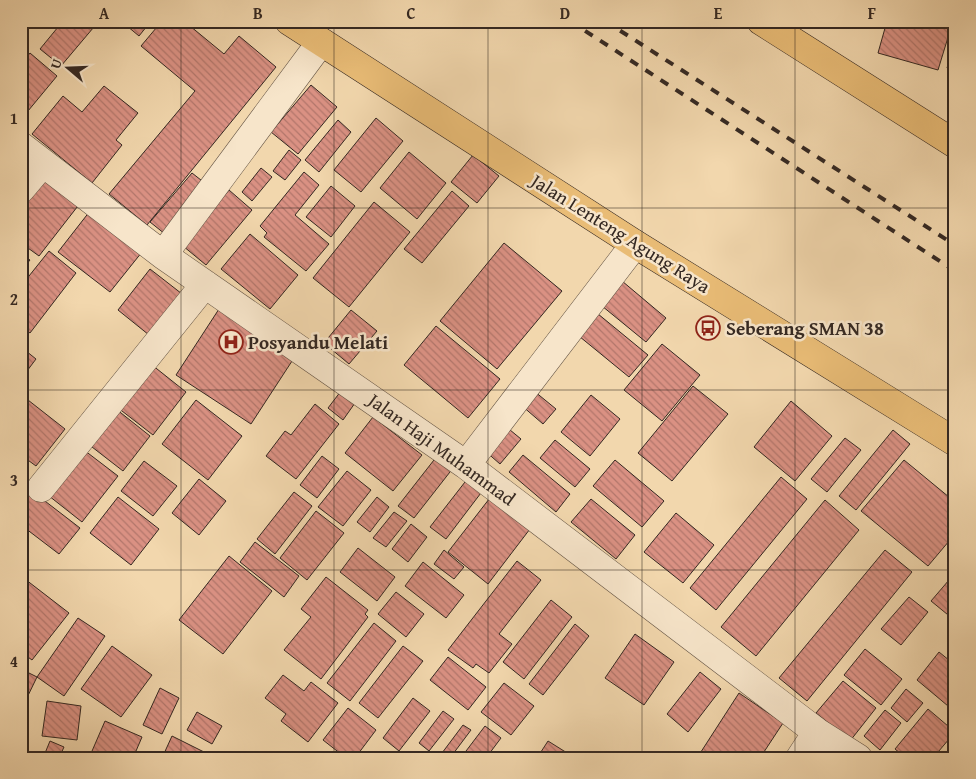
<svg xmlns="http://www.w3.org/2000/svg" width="976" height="779" font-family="'Gentium Book Plus',serif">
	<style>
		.building { fill: url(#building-back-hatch); stroke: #342822 }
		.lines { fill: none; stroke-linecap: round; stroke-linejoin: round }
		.minor-casing { stroke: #645445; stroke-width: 29 }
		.primary-casing { stroke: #342822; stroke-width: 29 }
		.minor { stroke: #f7e5ca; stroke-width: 28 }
		.primary { stroke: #e9bc76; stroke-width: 28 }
		.rail { stroke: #342822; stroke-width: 4; stroke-dasharray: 9 9; stroke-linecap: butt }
		.grid { fill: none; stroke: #342822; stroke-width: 1; stroke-opacity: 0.55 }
		.labels { text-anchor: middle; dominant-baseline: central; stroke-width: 5; stroke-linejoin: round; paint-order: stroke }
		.street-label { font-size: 19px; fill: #342822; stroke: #f7e5ca }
		.poi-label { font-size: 19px; font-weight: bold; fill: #342822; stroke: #f7e5ca; text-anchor: start }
		.neatline { fill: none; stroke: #342822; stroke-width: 2 }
		.grid-label { font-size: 16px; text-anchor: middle; font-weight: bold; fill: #342822 }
	</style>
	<defs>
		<pattern id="building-back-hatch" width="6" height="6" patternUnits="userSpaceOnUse" patternTransform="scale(1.25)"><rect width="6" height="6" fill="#da9183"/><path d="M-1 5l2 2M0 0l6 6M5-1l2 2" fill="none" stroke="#b2766b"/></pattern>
	</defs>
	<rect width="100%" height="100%" fill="#f2d7ad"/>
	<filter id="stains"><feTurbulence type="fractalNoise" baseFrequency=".004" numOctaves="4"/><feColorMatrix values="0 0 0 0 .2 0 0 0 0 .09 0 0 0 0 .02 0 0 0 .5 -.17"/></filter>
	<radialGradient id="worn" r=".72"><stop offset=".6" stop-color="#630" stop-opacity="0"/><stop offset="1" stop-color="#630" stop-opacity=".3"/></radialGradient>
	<!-- building -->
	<path class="building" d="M63,21h36l-38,45 -21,-17z
		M121,21h30l-12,15z
		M162,21h22l40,33 15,-18 37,31 -129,158 -38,-31 86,-103 -54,-45z
		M887,21h66l-15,49 -60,-17z
		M955,41v29l-8,-2z
		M30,53l27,23 -34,41 -2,-1v-52z
		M311,85l26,22 -39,47 -27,-22z
		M104,86l34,27 -22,27 6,5 -30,38 -60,-49 31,-38 19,16z
		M376,118l27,23 -42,51 -27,-22z
		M338,120l13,12 -32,40 -14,-12z
		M289,150l12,10 -16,20 -12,-9z
		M409,152l37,31 -29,36 -37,-31z
		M473,155l26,21 -22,27 -26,-21z
		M261,168l11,9 -20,24 -10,-9z
		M41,171l40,31 -42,54 -18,-13v-46z
		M304,172l15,13 -24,30 34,29 -23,27 -42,-34 3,-4 -7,-7z
		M192,173l14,11 -41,50 -15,-12z
		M331,186l24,20 -24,31 -25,-20z
		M229,190l23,20 -46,55 -23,-19z
		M452,191l17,15 -47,57 -18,-14z
		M374,202l36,30 -61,75 -36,-29z
		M90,211l52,41 -32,40 -52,-40z
		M250,234l48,41 -28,34 -49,-40z
		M504,243l58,48 -65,78 -57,-48z
		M49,251l27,22 -46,60 -9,-7v-40z
		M21,254l9,6 -9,11z
		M150,269l36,28 -32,42 -36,-29z
		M622,281l44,37 -20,24 -44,-36z
		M219,309l75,49 -43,66 -75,-49z
		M592,309l56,46 -19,22 -55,-45z
		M351,310l26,21 -28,33 -25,-21z
		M436,326l64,53 -32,39 -64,-53z
		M662,344l38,31 -38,46 -38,-31z
		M21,347l15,12 -15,20z
		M147,361l39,31 -33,43 -40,-31z
		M693,386l35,28 -56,67 -34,-28z
		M341,391l14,12 -12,17 -15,-12z
		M534,391l22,18 -13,15 -22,-19z
		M591,395l29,24 -30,37 -29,-24z
		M28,400l37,29 -29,37 -15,-11v-46z
		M196,400l46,36 -34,44 -46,-36z
		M791,401l41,35 -37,45 -41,-34z
		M315,404l24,20 -43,55 -30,-23 19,-25 6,4z
		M111,405l39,31 -27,35 -40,-31z
		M373,417l49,38 -29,36 -48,-38z
		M504,425l17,14 -21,25 -16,-14z
		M893,430l17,14 -54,66 -17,-14z
		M845,438l16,12 -34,42 -16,-13z
		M555,440l35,29 -15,18 -35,-29z
		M80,447l38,29 -36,46 -38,-30z
		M441,451l16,12 -43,55 -16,-12z
		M523,455l47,39 -14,18 -47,-40z
		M322,456l17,13 -22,29 -17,-13z
		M615,460l49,41 -22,26 -49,-41z
		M904,460l51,42v32l-27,32 -67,-55z
		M144,461l33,25 -24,30 -32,-25z
		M347,471l24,19 -28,36 -25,-19z
		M472,473l15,12 -41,54 -16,-12z
		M781,477l26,22 -91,111 -26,-22z
		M199,479l27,22 -27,34 -27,-22z
		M28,488l52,40 -21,26 -38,-29v-28z
		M294,492l18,14 -37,48 -18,-15z
		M493,494l40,31 -45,59 -40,-32z
		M118,497l41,32 -28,36 -41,-32z
		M377,497l12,10 -19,25 -13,-10z
		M591,499l44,36 -19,24 -45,-37z
		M825,500l34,30 -103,126 -35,-29z
		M316,511l28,22 -37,47 -27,-22z
		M394,512l13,9 -21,26 -13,-9z
		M676,513l38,32 -31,38 -39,-31z
		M411,524l16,13 -19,25 -16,-13z
		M255,542l44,34 -15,21 -44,-35z
		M358,548l37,29 -18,24 -37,-29z
		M444,550l20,17 -10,12 -20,-15z
		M885,550l27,22 -105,129 -28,-23z
		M229,556l43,35 -49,63 -44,-34z
		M517,561l24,19 -42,54 13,10 -23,29 -13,-9 -3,4 -25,-18z
		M423,562l41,33 -18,23 -41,-32z
		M955,573v43l-2,3 -22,-18z
		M21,576l48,37 -37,47 -11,-8z
		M326,577l42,33 -3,4 3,3 -47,62 -37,-29 27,-33 -10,-8z
		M396,592l28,22 -18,23 -28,-23z
		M909,597l19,15 -27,33 -20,-16z
		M551,600l21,17 -48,62 -21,-17z
		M78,618l27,18 -41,60 -27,-19z
		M374,623l22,18 -46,60 -23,-18z
		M575,624l14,12 -46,59 -14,-11z
		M635,634l39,28 -30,43 -39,-27z
		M112,646l40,29 -31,42 -40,-28z
		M403,646l20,15 -45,57 -19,-15z
		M865,649l37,30 -21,26 -37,-30z
		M939,652l16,13v33l-7,8 -31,-26z
		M448,657l38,30 -18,23 -38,-30z
		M21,669l16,8 -16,33z
		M700,672l21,17 -33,43 -21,-18z
		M283,675l21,16 7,-9 27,21 -30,39 -27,-21 5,-7 -21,-16z
		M843,681l33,27 -26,33 -34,-28z
		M504,683l30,23 -23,29 -30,-23z
		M160,688l19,10 -17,36 -19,-9z
		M906,689l17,14 -16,19 -16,-14z
		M739,693l44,30 -23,35h-63z
		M413,698l17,13 -31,40 -16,-13z
		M47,701l34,5 -4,34 -35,-4z
		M348,708l28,22 -21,28h-9l-23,-18z
		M928,709l27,23 -22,26h-27l-11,-9z
		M885,710l16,13 -21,27 -16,-14z
		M443,711l11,8 -25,32 -10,-8z
		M197,712l25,14 -10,18 -25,-14z
		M105,721l37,16 -9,21h-44z
		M463,725l8,5 -21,28h-2l-6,-5z
		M485,726l16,12 -15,20h-19l-4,-3z
		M172,736l44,22h-54z
		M50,741l14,6 -5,11h-16z
		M548,741l24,15 -1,2h-34z
		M825,742l22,16h-33z
		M955,742v16h-13z"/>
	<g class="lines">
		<!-- minor casing -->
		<g class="minor-casing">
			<path id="minor" d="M21,146l142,109 303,210 351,267 41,26
				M21,189l22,-26
				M163,255l158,-213
				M466,465l169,-221
				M41,488l164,-204
				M800,758l17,-26"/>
		</g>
		<!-- primary casing -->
		<g class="primary-casing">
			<path id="primary" d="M289,21l346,223 320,198
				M761,21l194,123"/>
		</g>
		<!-- minor -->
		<use href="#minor" class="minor"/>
		<!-- primary -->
		<use href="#primary" class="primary"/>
		<!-- rail -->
		<path class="rail" d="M570,21l385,250
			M605,21l350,224"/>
	</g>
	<!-- grid -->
	<path class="grid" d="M181,21v737M334,21v737M488,21v737M642,21v737M795,21v737M21,208h934M21,390h934M21,570h934"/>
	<!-- icons -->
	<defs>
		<g id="bus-ring" transform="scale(1.25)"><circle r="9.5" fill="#f7e5ca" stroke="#8f2418" stroke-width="1.5"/><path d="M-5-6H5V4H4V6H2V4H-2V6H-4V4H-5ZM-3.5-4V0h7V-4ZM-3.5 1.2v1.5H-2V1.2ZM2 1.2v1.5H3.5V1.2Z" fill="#8f2418"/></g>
		<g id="hospital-ring" transform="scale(1.25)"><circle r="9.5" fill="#f7e5ca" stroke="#8f2418" stroke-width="1.5"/><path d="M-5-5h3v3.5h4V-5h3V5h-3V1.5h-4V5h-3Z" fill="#8f2418"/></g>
	</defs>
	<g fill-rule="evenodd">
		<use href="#bus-ring" x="708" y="328"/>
		<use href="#hospital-ring" x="231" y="342"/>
	</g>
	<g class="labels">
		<!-- street labels -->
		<g class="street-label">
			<text transform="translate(621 233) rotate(32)">Jalan Lenteng Agung Raya</text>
			<text transform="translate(442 449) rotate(36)">Jalan Haji Muhammad</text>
		</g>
		<!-- poi labels -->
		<g class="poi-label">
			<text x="726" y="328">Seberang SMAN 38</text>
			<text x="248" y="342">Posyandu Melati</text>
		</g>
	</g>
	<!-- margin -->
	<rect width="976" height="779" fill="none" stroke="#f2d7ad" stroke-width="55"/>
	<!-- north arrow -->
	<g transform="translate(68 68) rotate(289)" stroke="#f7e5ca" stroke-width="4" paint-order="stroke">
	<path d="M0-4L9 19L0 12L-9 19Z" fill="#342822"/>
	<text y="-8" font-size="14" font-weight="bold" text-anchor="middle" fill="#342822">U</text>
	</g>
	<rect x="28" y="28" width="920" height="724" class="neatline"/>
	<g class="grid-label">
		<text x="104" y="19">A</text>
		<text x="258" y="19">B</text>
		<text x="411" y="19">C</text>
		<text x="565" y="19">D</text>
		<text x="718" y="19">E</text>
		<text x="872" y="19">F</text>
		<text x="14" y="124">1</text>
		<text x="14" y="305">2</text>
		<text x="14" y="486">3</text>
		<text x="14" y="667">4</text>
	</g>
	<rect width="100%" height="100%" filter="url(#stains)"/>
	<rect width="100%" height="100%" fill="url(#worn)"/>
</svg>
